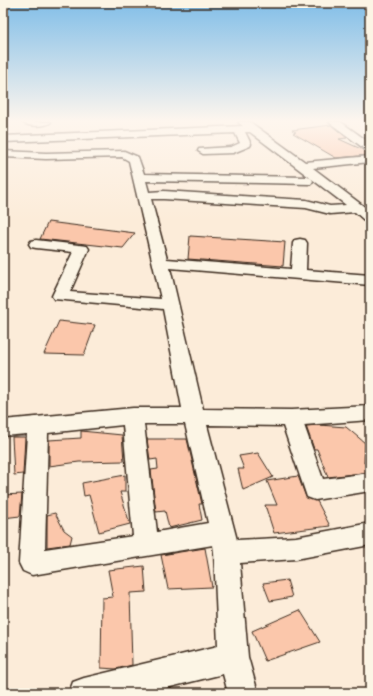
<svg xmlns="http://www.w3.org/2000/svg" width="373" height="696" font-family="'Shantell Sans',sans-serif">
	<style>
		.building { fill: #fbc7ab; stroke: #3b2a1e }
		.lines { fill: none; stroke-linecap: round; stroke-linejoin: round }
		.minor-casing { stroke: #3b2a1e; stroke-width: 3 }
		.minor { fill: #fcf5e5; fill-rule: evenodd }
	</style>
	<rect width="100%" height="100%" fill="#fcecd9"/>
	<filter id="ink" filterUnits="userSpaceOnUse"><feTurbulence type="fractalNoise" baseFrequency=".025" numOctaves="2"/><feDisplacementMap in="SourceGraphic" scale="8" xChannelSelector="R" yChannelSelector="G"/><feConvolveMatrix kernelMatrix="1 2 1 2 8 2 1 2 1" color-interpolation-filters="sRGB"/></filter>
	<g filter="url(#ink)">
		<!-- building -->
		<path class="building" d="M331,125l16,13 -8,1 31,14v2l-34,3 -43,-25 3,-1 -4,-2z
			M48,222l87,11 -12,15 -83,-9z
			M190,236l95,6 -2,24 -95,-7z
			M59,321l36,4 -11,30 -40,-1z
			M319,425l27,2 19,16 -1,20h6v9l-42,5 -11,-28h-3l-8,-23z
			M81,431l41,4 2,26 -45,1 -30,4v-26l32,-2z
			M12,437h13l-2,37 -9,1z
			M147,439h40l15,65h-3l3,16 -33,8 -4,-17 -9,1 -5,-42 7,-1 -1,-10 -7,1z
			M258,453l15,24 -30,13 -5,-21h6l-5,-13z
			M125,475v17h-5l10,32 -31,8 -10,-37 -5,1 -2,-13z
			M298,476l8,21 11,4 13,25 -56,7 -9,-28h12l-10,-24z
			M22,494l-2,22 -17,2v-23z
			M55,513l9,17 8,6 -2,8 -23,3v-32z
			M205,548l7,39 -44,2 -7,-34z
			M144,566l2,26 -16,1 2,72 -16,4 -15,-1 1,-70 11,-1 -5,-27z
			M287,580l5,17 -22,4 -7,-18z
			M300,610l20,32 -55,19 -13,-30z"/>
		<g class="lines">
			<!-- minor casing -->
			<g class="minor-casing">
				<path id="minor" d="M22,122h29c-6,5 -23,5 -29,0z
					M238,122h12l55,40 65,-6v6l-57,6 57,43v11l-5,-1 -10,-9 -25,2 -24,-6 -142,-9h-13l16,60 124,10 2,-26 2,-3 5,-1 5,1 2,3 -1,27 64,5v10l-200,-17 33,141 88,1 79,-4v14l-66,5 19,54 47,-6v18l-55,9 -8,-3 -24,-71 -76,-1 30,115 59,-3 74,-14v22l-74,14 -56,4 8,94 10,36h-30l-5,-19 -77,19h-77l4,-11 11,-4 134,-32 -4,-94 -1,-7 -181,30 -9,-4 -4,-8 8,-129 -24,2v-16l130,-12h49l-19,-99 -109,-10 -2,-3 21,-44 -37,-4 -5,-1 -2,-3 2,-3 5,-1 51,6 2,3 -19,43 91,7 -32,-138 -7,-4 -76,2 -43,-2v-6l43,2 78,-2 14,6 6,17 163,3 4,1 2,3 -2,3 -165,-3 3,11 15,-1 142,9 24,6 16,-1 -96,-73h-5l6,12 -1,2 -17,7 -30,1 -5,-3 1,-2 32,-2 9,-4 -5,-10 -232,9v-6l240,-10zM144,424h41l23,99 -51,9zM123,425l10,111 -88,13 3,-116z
					M329,122h12l29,21v8l-4,-1z"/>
			</g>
			<!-- minor -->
			<use href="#minor" class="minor"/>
		</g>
	</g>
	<!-- sky -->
	<linearGradient id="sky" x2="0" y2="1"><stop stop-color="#81bee8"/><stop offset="0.55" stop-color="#fef6ee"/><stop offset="1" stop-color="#fef6ee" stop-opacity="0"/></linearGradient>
	<rect width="373" height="220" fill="url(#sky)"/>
	<!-- margin -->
	<rect width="373" height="696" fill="none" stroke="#fcf5e5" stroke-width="16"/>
	<rect x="8" y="8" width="357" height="680" fill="none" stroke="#3b2a1e" stroke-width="1.5" filter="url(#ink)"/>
</svg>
